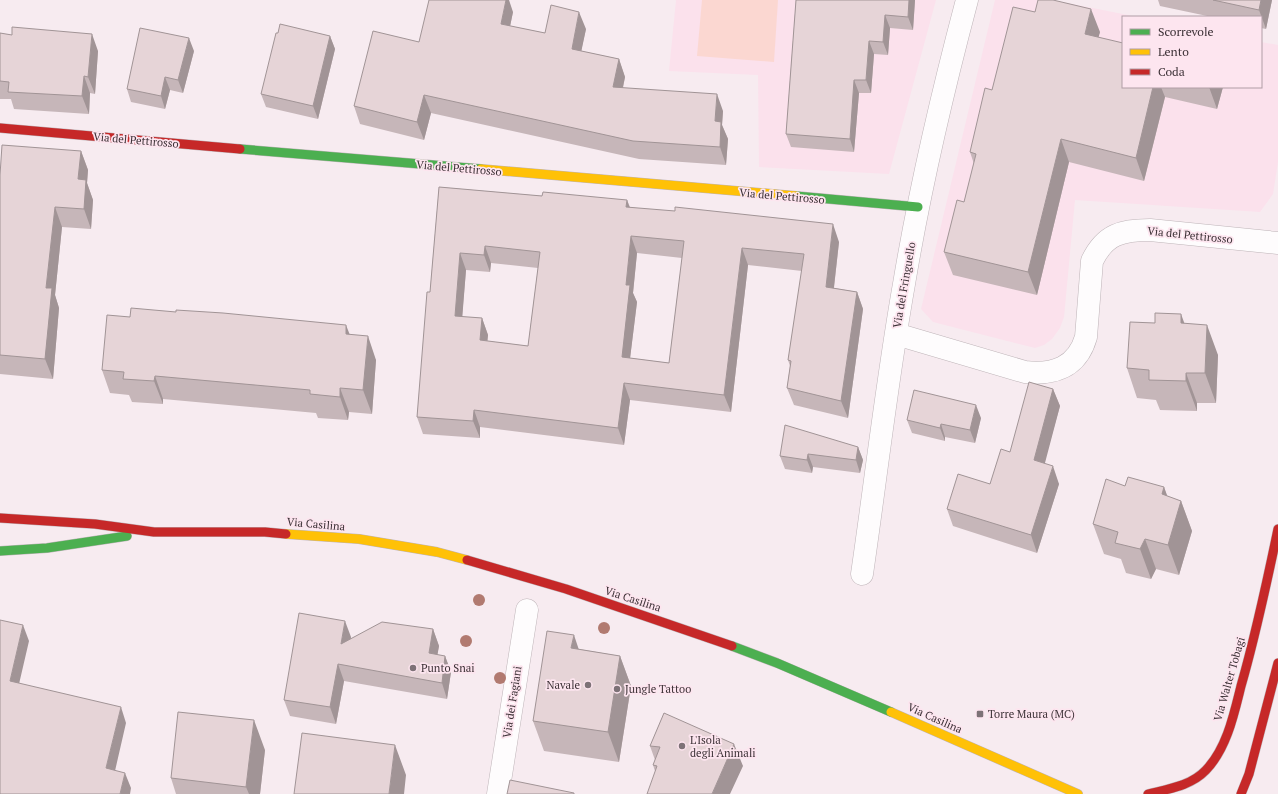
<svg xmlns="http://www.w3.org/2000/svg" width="1278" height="794" font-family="'PT Serif',serif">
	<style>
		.built { fill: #fbe1ec }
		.green { fill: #fbd7d1 }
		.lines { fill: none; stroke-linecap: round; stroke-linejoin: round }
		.street-casing { stroke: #beb4b8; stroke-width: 23 }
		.fast-casing { stroke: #beb4b8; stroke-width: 10 }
		.slow-casing { stroke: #beb4b8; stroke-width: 10 }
		.jam-casing { stroke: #beb4b8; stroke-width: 10 }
		.street { stroke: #fefcfd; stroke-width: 22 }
		.fast { stroke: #4caf50; stroke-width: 9 }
		.slow { stroke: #ffc107; stroke-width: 9 }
		.jam { stroke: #c62828; stroke-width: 9 }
		.tree { fill: #b17a70 }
		.wall { fill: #c6b6b9; fill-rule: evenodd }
		.shaded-wall { fill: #a19496 }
		.building { fill: #e6d4d7; stroke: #a19496; fill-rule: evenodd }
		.poi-dot { fill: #7d7277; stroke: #fde5ef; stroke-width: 1.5 }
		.labels { text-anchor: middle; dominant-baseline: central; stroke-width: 3.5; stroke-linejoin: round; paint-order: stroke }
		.street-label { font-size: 11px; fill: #3c3136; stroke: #fde5ef }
		.poi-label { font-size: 11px; fill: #3c3136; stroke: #fde5ef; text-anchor: start }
	</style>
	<rect width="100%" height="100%" fill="#f7ebf0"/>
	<!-- built -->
	<path class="built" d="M676,0h260l-47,174 -130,-7 -1,-92 -89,-4z
		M995,0h57l86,17h-15v70h138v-45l17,3v117l-5,32 -13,18 -185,-12 -11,117 -4,11 -8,11 -8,6 -9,3 -102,-26 -12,-13z"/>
	<!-- green -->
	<path class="green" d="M702,0h76l-4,62 -77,-6z"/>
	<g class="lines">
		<!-- street casing -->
		<g class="street-casing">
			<path id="street" d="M896,334l129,38c28,3 52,-4 61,-35l6,-76c13,-27 30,-31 58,-31l128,13
				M862,574c14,-96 25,-194 42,-290 16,-96 38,-190 63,-284
				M498,794l29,-184"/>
		</g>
		<!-- fast casing -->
		<g class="fast-casing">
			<path id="fast" d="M240,149l241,20
				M796,196l122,11
				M0,551l47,-3 80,-12
				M732,646l45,17 114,49"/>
		</g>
		<!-- slow casing -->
		<g class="slow-casing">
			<path id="slow" d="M481,169l315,27
				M286,534l73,5 78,13 30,8
				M891,712l187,82"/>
		</g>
		<!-- jam casing -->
		<g class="jam-casing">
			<path id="jam" d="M0,128l240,21
				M0,518l95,6 59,8h111l21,2
				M467,560l99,29 166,57
				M1148,794c20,-5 43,-8 58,-24 21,-22 28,-56 35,-84 15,-52 26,-104 37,-157
				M1241,794l8,-20 29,-111"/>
		</g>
		<!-- street -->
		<use href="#street" class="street"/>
		<!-- fast -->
		<use href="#fast" class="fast"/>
		<!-- slow -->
		<use href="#slow" class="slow"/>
		<!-- jam -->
		<use href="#jam" class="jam"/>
	</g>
	<!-- trees -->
	<g class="tree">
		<circle cx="479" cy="600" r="6"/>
		<circle cx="604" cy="628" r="6"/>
		<circle cx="466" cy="641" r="6"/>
		<circle cx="500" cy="678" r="6"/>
	</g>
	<!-- wall -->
	<path class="wall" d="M796,0h119l-2,30 -23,-2 -2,27 -14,-1 -3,39h-12l-5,59 -63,-5 -5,-13z
		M1158,0h114l-6,29 -5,-1v-11h-49l-52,-11z
		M513,12l-3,14 35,7 41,-4 -5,22 38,8 6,18 -2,11 100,23 -1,14 6,14 -2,26 -87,-6 -208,-46 -7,27 -64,-16 -6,-18 65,-64z
		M1100,32l-2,5 25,50h100l-6,22 -52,-12 -21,84 -75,-19 -32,133 -84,-20 -9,-23 20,-50 10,-38 -4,-12z
		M0,33l98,18 -3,43 -5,-1 -1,21 -75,-5 -3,-10h-11z
		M330,36l5,13 -17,70 -52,-12 -5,-13z
		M194,51l-11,42 -13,-3 -5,19 -34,-7 -4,-13z
		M81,151l7,19 -1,13 6,17 -2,29 -29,-2 -7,68 4,13 -6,71 -53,-5v-199z
		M439,187l103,9 85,4 3,7 209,35 -5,46 23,4 6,17 -15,109 -54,-13 -7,-17 3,-22 -2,-6 14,-89 -54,-6 -17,147 -101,-12 -6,45 -144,-18v11l-57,-4 -6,-17 13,-125zM637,253l45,5 -13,105 -39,-5 7,-56 -4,-9zM491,263l47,5 -10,78 -41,-5 1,-6 -6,-17 -20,-1 4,-47 24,2z
		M1155,323h29l34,32 -2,48h-19v8l-37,-1 -4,-10 -19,-2 -10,-30z
		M350,335l26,25 -4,54 -23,-2 -1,8 -30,-2 -2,-5 -153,-14v5l-31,-2 -3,-7 -19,-2 -8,-23z
		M1053,389l7,17 -16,57 15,21 -22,69 -84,-27 -6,-17 43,-25z
		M981,418l-6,25 -30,-6v4l-33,-8 -5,-13z
		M858,447l5,13 -3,13 -47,-6 -1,6 -27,-4 -5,-13z
		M1125,486l39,1 3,9 14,5 11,30 -13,44 -23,-6 -5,10 -25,-6 -5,-14 -17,-5 -11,-30z
		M433,629l6,17 -2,9 8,1 6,16 -4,27 -103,-18 -8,43 -46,-8 -6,-16 67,-63v2z
		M579,649l41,7 11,30 -12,76 -75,-11 -11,-30z
		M664,713l79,53 -88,5 -2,-6 2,-5 -5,-14z
		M265,750l-5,44h-84l-5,-16z"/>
	<!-- shaded-wall -->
	<path class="shaded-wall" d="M506,0h3l4,12 -6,29 -6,-17z
		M909,0h6l-2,30 -5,-13z
		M1261,0h11l-6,29 -7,-19z
		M1091,9l9,23 -7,25 -8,-23z
		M579,12l7,17 -8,38 -6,-18z
		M885,15l5,13 -2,27 -5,-13z
		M92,34l6,17 -3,43 -7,-17z
		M330,36l5,13 -17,70 -5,-13z
		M189,38l5,13 -11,42 -5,-13z
		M869,41l5,13 -3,39 -5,-13z
		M619,59l6,18 -6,28 -6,-18z
		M84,76l6,17 -1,21 -7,-18z
		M165,77l5,13 -5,19 -4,-13z
		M854,80l5,13 -5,59 -4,-13z
		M1153,87h8l4,10 -21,84 -8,-23z
		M1209,87h14l-6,22z
		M717,94l6,17 -1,14 6,14 -2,26 -6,-18 -5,-26z
		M424,95l7,18 -7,27 -7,-18z
		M1061,139l8,23 -32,133 -9,-23z
		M81,151l7,19 -1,13 6,17 -2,29 -7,-20 -6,-30z
		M627,200l6,17 -7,-10z
		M55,207l7,20 -7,68 4,13 -6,71 -8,-20 1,-71z
		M833,224l6,18 -7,62 -6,-17z
		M631,236l6,17 -4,40 4,9 -9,73 -6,-18 4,-72z
		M485,246l6,17 -1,9 -6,-17z
		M742,248l6,17 -17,147 -7,-17z
		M460,253l6,17 -5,63 -6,-17z
		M857,292l6,17 -15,109 -7,-17z
		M1181,314l11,30 -11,-21z
		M482,318l6,17 -2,22 -6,-17z
		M346,325l9,23 -9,-14z
		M1207,325l11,30 -2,48 -11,-30z
		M368,336l8,24 -4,54 -9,-24z
		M1186,373l11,30v8l-11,-30z
		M155,376l8,23v5l-9,-23z
		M624,383l6,17 -6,45 -6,-17z
		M340,388l9,24 -1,8 -8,-23z
		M1053,389l7,17 -19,72 -7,-18z
		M976,405l5,13 -6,25 -5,-13z
		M474,410l6,17v11l-7,-17z
		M941,424l4,13v4l-5,-13z
		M858,447l5,13 -3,13 -4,-13z
		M808,454l5,13 -1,6 -5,-13z
		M1053,466l6,18 -22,69 -6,-18z
		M1164,487l11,30 -13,-23z
		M1181,501l11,30 -13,44 -11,-30z
		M1145,539l11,30 -5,10 -11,-30z
		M345,621l6,16 -4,23 -6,-16z
		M23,625l6,16 -13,56 -6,-16z
		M433,629l6,17 -4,23 -6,-16z
		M574,635l10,30 -13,-17z
		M445,656l6,16 -4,27 -5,-16z
		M620,656l11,30 -12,76 -11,-30z
		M338,664l6,17 -8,43 -6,-17z
		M121,707l5,16 -14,61 -6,-16z
		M254,720l11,30 -5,44h-11l-3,-7z
		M734,744l9,22 -13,28h-18z
		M395,745l11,30 -2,19h-15z
		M125,773l6,15 -1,6h-10z"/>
	<!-- building -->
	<path class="building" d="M429,0h77l-5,24 44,9 6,-28 28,7 -7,37 47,10 -6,28 104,7 -2,27 6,1 -1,25 -87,-6 -209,-46 -7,27 -63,-16 19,-75 46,11z
		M796,0h113l-1,17 -23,-2 -2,27 -14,-1 -3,39h-12l-4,59 -64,-5z
		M1038,0h15l38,9 -6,25 38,9v44h30l-17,71 -75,-19 -33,133 -84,-20 13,-52 7,2 12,-48 -6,-2 15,-64 7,2 21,-83 22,5z
		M1213,0h48l-2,10z
		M280,24l50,12 -17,70 -52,-12 15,-61h2z
		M12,27l80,7 -4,43 -4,-1 -2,20 -74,-4 1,-10 -9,-1v-48l12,2z
		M140,28l49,10 -11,42 -13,-3 -4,19 -34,-7z
		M2,145l79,6 -3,28 8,1 -2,29 -29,-2 -9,81h6l-7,71 -45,-4v-180z
		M439,187l103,9 1,-4 84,8 -1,7 49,4v-4l158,17 -7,63 31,5 -16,109 -54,-13 4,-27 -3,-1 16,-106 -62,-6 -18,147 -100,-12 -6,45 -144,-18 -1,11 -56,-4 10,-125h3zM631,236l53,5 -15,122 -47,-6 8,-72h-4zM485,246l55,6 -12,94 -48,-6 2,-22 -27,-2 5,-63 24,2z
		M131,308l45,4v-2l47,3 123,12v9l22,2 -5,54 -23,-2v9l-30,-3v-4l-155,-14 -1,5 -31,-2 1,-7 -22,-2 5,-55 23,2z
		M1155,313l26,1v9l26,2 -2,48h-19v8l-37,-1v-10l-22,-2 3,-46 25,1z
		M1029,382l24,7 -19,71 19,6 -22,69 -84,-26 11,-35 32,10 11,-35 9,3z
		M914,390l62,15 -6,25 -29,-6 -1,4 -33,-8z
		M785,425l73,22 -2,13 -48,-6 -1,6 -27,-4z
		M1128,477l36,10 -2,7 19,7 -13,44 -23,-6 -5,10 -25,-6 3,-11 -25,-8 13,-45 19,7z
		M299,613l46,8 -4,23 41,-22 51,7 -4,24 16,3 -3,27 -104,-19 -8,43 -46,-7z
		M0,620l23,5 -13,56 111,26 -15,61 19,5 -5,21h-120z
		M547,631l27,4 -3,13 49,8 -12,76 -75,-11z
		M178,712l76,8 -8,67 -75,-9z
		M664,713l70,31 -22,50h-65l10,-28 -4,-1 7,-18 -10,-1z
		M302,733l93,12 -6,49h-95z
		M510,780l64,13v1h-67z"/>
	<!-- markers -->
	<g class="poi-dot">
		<circle cx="413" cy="668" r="4"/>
		<circle cx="588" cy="685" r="4"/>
		<circle cx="617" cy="689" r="4"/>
		<rect x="976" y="710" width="8" height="8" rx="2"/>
		<circle cx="682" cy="746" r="4"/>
	</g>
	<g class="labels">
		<!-- street labels -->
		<g class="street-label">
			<text transform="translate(136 140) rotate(5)">Via del Pettirosso</text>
			<text transform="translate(459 168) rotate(5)">Via del Pettirosso</text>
			<text transform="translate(782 196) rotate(5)">Via del Pettirosso</text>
			<text transform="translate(1190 235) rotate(6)">Via del Pettirosso</text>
			<text transform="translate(904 285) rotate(-80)">Via del Fringuello</text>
			<text transform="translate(316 524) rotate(5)">Via Casilina</text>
			<text transform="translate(633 599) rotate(18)">Via Casilina</text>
			<text transform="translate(1229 679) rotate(-74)">Via Walter Tobagi</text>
			<text transform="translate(512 702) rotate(-81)">Via dei Fagiani</text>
			<text transform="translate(935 718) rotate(24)">Via Casilina</text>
		</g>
		<!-- poi labels -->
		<g class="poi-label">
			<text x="421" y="668">Punto Snai</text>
			<text x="580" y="685" text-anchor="end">Navale</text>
			<text x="625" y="689">Jungle Tattoo</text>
			<text x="988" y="714">Torre Maura (MC)</text>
			<text x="690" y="740">L'Isola<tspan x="690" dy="13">degli Animali</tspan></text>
		</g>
	</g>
	<!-- legend -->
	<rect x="1122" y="16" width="140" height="72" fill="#fde5ef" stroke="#b09da5"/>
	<rect x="1130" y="29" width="20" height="6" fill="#4caf50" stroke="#b09da5"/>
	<text x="1158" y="36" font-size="12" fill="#3c3136">Scorrevole</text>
	<rect x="1130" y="49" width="20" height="6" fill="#ffc107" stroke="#b09da5"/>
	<text x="1158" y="56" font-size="12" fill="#3c3136">Lento</text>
	<rect x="1130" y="69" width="20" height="6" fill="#c62828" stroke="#b09da5"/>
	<text x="1158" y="76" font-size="12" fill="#3c3136">Coda</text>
</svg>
